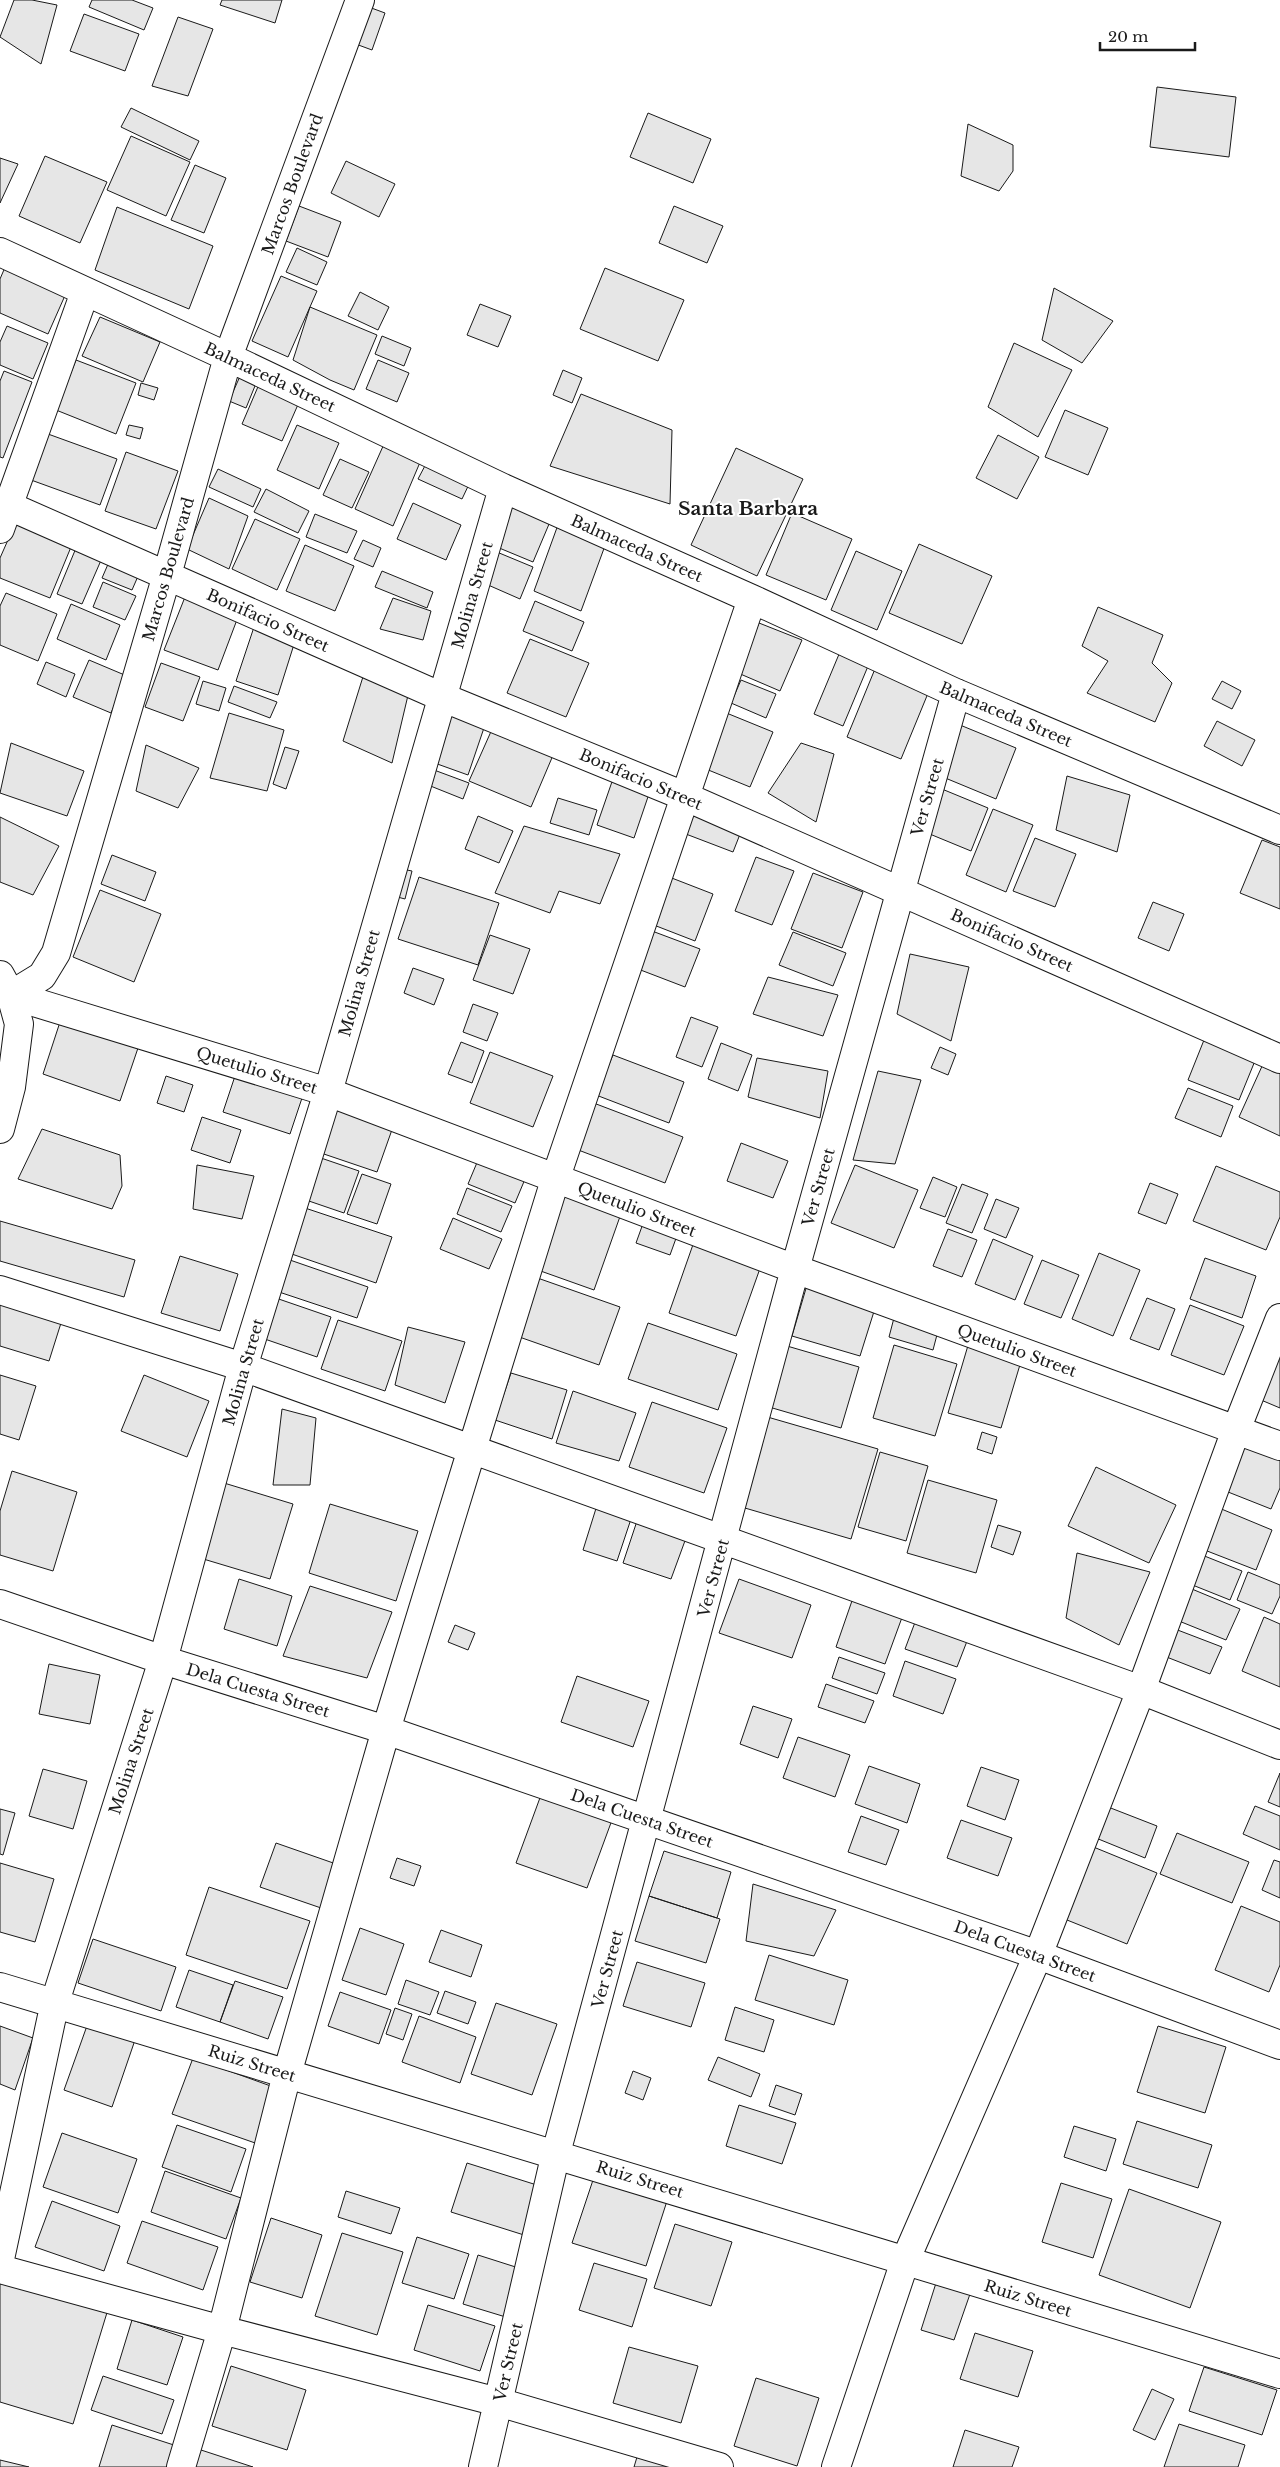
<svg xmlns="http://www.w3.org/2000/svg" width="1280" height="2467" font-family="'Libre Baskerville',serif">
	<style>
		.building { fill: #e6e6e6; stroke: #1a1a1a }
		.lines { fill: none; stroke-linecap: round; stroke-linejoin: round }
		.minor-casing { stroke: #1a1a1a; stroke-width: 30 }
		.major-casing { stroke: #1a1a1a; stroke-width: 30 }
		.minor { stroke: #fff; stroke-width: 28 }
		.major { stroke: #fff; stroke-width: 28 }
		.labels { text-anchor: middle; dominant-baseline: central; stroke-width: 4; stroke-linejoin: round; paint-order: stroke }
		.street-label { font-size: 16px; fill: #1a1a1a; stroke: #fff }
		.quarter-label { font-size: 19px; font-weight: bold; fill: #1a1a1a; stroke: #fff }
	</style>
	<rect width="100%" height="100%" fill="#fff"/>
	<!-- building -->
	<path class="building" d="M14,0h18l25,5 -16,59 -41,-27z
		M92,0h40l21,8 -9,22 -55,-23z
		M222,0h60l-7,23 -55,-18z
		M366,6l19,7 -13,37 -19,-7z
		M84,14l55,20 -14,37 -55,-20z
		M178,17l35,12 -25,67 -36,-10z
		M1157,87l79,10 -7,60 -79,-10z
		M131,108l68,33 -9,19 -69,-33z
		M648,113l63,26 -18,44 -63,-26z
		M968,124l45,21v26l-14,20 -38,-15z
		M131,136l59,26 -24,54 -59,-26z
		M45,156l62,26 -27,61 -61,-27z
		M0,158l18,6 -18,39z
		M346,161l49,23 -16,33 -48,-24z
		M195,165l31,13 -22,55 -33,-13z
		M299,206l42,16 -13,35 -42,-16z
		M674,206l49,20 -16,37 -48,-20z
		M117,207l96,39 -24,63 -94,-39z
		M297,248l30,14 -10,23 -31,-13z
		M6,265l61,26 -19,43 -48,-21v-34z
		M605,268l79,32 -26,61 -78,-32z
		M281,276l36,15 -29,66 -36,-16z
		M1054,288l59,33 -31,42 -40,-23z
		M360,292l29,15 -11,23 -30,-14z
		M480,304l31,12 -13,31 -31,-12z
		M310,307l67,28 -23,55 -24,-10 -37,-20z
		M100,317l60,25 -17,40 -61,-26z
		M7,326l41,17 -15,36 -33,-14v-23z
		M382,336l29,12 -7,18 -29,-12z
		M1014,343l58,27 -34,67 -50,-30z
		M76,360l60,23 -20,51 -60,-24z
		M378,360l31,13 -12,29 -31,-13z
		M563,370l19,8 -10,25 -19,-8z
		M4,371l28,11 -29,76 -3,-1v-76z
		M241,374l16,7 -11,27 -17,-7z
		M260,382l40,18 -18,41 -40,-17z
		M141,383l17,5 -4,12 -16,-5z
		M581,394l91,36 -2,74 -120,-38z
		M1065,410l43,18 -20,47 -43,-18z
		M129,425l14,3 -3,11 -14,-4z
		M297,425l42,18 -20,46 -42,-19z
		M48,434l69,25 -17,46 -69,-25z
		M998,435l41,22 -22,42 -41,-21z
		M384,444l37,16 -28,66 -38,-17z
		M736,448l67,31 -46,97 -66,-31z
		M126,452l52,19 -22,58 -51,-18z
		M340,459l29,13 -17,36 -29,-13z
		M428,460l43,20 -9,19 -44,-20z
		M218,469l43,20 -8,18 -44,-20z
		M266,489l43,22 -11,22 -44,-21z
		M209,498l39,18 -19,53 -42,-20z
		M511,500l41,17 -19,45 -41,-17z
		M413,503l48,22 -15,35 -49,-21z
		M792,513l60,26 -26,61 -60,-25z
		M315,514l42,17 -10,22 -41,-16z
		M255,519l45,20 -23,51 -45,-21z
		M559,522l47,21 -25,68 -47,-20z
		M15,524l56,23 -21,51 -50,-20v-20z
		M363,540l18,8 -8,19 -19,-8z
		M919,544l73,32 -30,68 -73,-31z
		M305,545l49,21 -19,45 -49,-20z
		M76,548l26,10 -20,46 -25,-10z
		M492,550l41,17 -13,32 -41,-18z
		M856,551l46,20 -25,59 -46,-20z
		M112,555l30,12 -10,23 -30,-12z
		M382,571l51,21 -6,16 -52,-21z
		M103,582l33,14 -11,24 -32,-13z
		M6,593l51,21 -19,47 -38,-16v-39z
		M185,597l53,20 -20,53 -54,-20z
		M393,598l38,13 -8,29 -43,-11z
		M535,601l49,21 -12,29 -49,-20z
		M71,604l49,21 -14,35 -49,-21z
		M1098,607l65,28 -11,28 20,20 -17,39 -68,-29 21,-32 -26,-15z
		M759,623l43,17 -22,51 -42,-18z
		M255,624l41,14 -18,57 -42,-14z
		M530,639l59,24 -23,54 -59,-24z
		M842,647l29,12 -28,67 -29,-12z
		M89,660l38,16 -16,37 -38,-16z
		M46,662l29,12 -9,23 -29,-13z
		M161,663l39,14 -17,44 -38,-14z
		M877,664l54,22 -30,73 -54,-22z
		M366,667l43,24 -17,72 -49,-22z
		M741,680l35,14 -10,24 -35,-15z
		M203,681l23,7 -7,23 -23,-7z
		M1222,681l19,10 -9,18 -20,-10z
		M234,686l43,16 -7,16 -42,-16z
		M450,706l37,13 -19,56 -39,-14z
		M724,712l49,20 -23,55 -49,-20z
		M229,713l55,17 -17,61 -57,-13z
		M1217,721l38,19 -13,26 -38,-20z
		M960,725l56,23 -20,51 -58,-24z
		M493,727l61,26 -23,54 -62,-26z
		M11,743l73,28 -17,45 -67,-23z
		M801,743l33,11 -18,68 -48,-29z
		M146,745l53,23 -21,40 -42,-17z
		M285,747l14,4 -13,38 -13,-5z
		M434,770l35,13 -6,16 -35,-14z
		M615,773l37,12 -18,53 -37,-13z
		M1067,776l63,19 -13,57 -61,-22z
		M937,787l51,21 -17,43 -51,-21z
		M558,798l39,12 -8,25 -39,-12z
		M689,804l55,20 -11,28 -55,-21z
		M993,809l40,16 -27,67 -40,-17z
		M478,816l35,15 -14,32 -34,-14z
		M0,817l59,29 -26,49 -33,-13z
		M524,826l96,28 -20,50 -41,-13 -9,22 -55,-20z
		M1035,838l41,16 -21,53 -42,-16z
		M1262,840l18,7v62l-40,-16z
		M112,855l44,17 -11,29 -44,-17z
		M756,857l38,14 -22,54 -37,-14z
		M397,868l15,3 -7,28 -15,-4z
		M813,873l50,19 -21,56 -51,-19z
		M664,875l49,19 -18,47 -49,-19z
		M419,877l80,26 -21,62 -80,-26z
		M100,890l61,24 -27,68 -61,-25z
		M1153,902l31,12 -15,37 -31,-13z
		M652,931l48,18 -15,38 -47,-18z
		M793,932l53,21 -13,33 -54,-21z
		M490,935l40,14 -17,45 -40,-14z
		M910,954l59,13 -18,74 -54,-27z
		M413,968l31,11 -10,26 -30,-12z
		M768,977l70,18 -15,41 -70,-22z
		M473,1004l25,9 -11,28 -24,-9z
		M691,1017l27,10 -16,40 -26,-10z
		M60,1022l78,26 -18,53 -77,-27z
		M1208,1030l51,21 -20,49 -51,-20z
		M461,1042l23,9 -12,32 -24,-9z
		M721,1043l31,12 -14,36 -30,-12z
		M940,1047l16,7 -8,21 -17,-7z
		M490,1052l63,24 -20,51 -63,-24z
		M613,1055l71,27 -15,41 -73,-28z
		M757,1058l71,13 -8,47 -72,-21z
		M1263,1064l17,7v65l-41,-19z
		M878,1071l43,9 -26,84 -42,-4z
		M166,1076l27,9 -9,27 -27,-9z
		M235,1076l67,22 -12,36 -67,-22z
		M1188,1088l45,18 -12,31 -46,-19z
		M591,1102l92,35 -18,46 -92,-35z
		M332,1103l62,21 -17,48 -62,-21z
		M202,1117l39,13 -11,33 -39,-13z
		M42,1129l78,26 2,31 -10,23 -94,-30z
		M741,1143l47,18 -15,37 -46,-17z
		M481,1153l47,19 -13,31 -47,-19z
		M318,1157l41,14 -15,42 -41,-14z
		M197,1165l57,11 -12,43 -49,-10z
		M855,1165l63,25 -24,58 -63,-25z
		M1216,1166l64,26v25l-14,33 -73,-29z
		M362,1174l29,10 -14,40 -30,-10z
		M933,1177l24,10 -12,30 -25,-9z
		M1150,1183l28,11 -12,30 -28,-11z
		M962,1184l26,10 -16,39 -26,-10z
		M564,1187l59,21 -29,82 -59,-21z
		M467,1188l45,18 -11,26 -44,-18z
		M996,1199l23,9 -13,30 -22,-9z
		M299,1206l93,31 -16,46 -93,-32z
		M453,1218l49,21 -13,30 -49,-20z
		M645,1218l34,12 -9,25 -34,-12z
		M0,1221l135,39 -11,37 -124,-36z
		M948,1229l29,11 -15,37 -29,-11z
		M696,1236l67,24 -27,76 -67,-23z
		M993,1239l40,17 -18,44 -40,-16z
		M1099,1253l41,17 -27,66 -41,-17z
		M180,1256l58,18 -18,57 -59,-18z
		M1205,1258l51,18 -14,42 -52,-19z
		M287,1259l81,28 -11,31 -81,-27z
		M1042,1260l37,15 -18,43 -37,-14z
		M529,1275l91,32 -21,58 -91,-32z
		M807,1285l69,20 -16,51 -68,-20z
		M270,1296l61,21 -14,40 -61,-21z
		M1147,1298l28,11 -16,41 -29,-11z
		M0,1303l61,20 -12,38 -49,-15z
		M1190,1305l54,21 -20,49 -53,-20z
		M895,1314l44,13 -6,23 -44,-13z
		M338,1320l64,21 -17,50 -64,-22z
		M648,1323l89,31 -19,56 -90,-31z
		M408,1327l57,15 -20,61 -50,-18z
		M969,1342l53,16 -21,70 -53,-15z
		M894,1345l63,19 -22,72 -62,-18z
		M787,1346l72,21 -18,61 -72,-21z
		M1280,1353v55l-19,-8z
		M511,1373l56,17 -15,49 -57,-19z
		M0,1375l36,11 -17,54 -19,-6z
		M144,1375l65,26 -22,56 -66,-26z
		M573,1391l63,22 -17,48 -63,-18z
		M652,1402l75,26 -23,65 -75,-26z
		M282,1409l34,9 -6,67h-37z
		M764,1416l114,33 -27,90 -113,-33z
		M982,1432l15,5 -5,17 -15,-5z
		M1245,1437l35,15v36l-9,21 -48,-19z
		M880,1452l48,14 -22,75 -48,-14z
		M1096,1467l80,38 -27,58 -81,-37z
		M12,1471l65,21 -24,79 -53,-16v-44z
		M928,1480l69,20 -21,73 -69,-20z
		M224,1483l69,21 -23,75 -70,-21z
		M598,1502l35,11 -16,48 -34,-11z
		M330,1504l88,27 -22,70 -87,-28z
		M1219,1508l53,22 -16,40 -54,-21z
		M637,1521l49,17 -15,41 -48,-16z
		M998,1525l23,7 -8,23 -22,-8z
		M1077,1553l73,19 -31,73 -53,-27z
		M1202,1555l40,16 -12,29 -40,-16z
		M1248,1572l32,13v11l-8,18 -35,-14z
		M239,1579l53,17 -15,50 -53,-17z
		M739,1579l72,26 -19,53 -73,-25z
		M310,1586l82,26 -25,66 -84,-22z
		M1187,1587l53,22 -14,31 -52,-21z
		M854,1595l50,17 -19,52 -49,-17z
		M917,1617l52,19 -12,31 -52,-18z
		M1264,1617l16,7v63l-38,-16z
		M455,1625l20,8 -7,17 -20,-8z
		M1175,1629l47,18 -12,27 -46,-18z
		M839,1657l46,16 -8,21 -45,-16z
		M905,1661l51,18 -13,35 -50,-18z
		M49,1664l51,11 -10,49 -51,-10z
		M577,1676l72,25 -16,46 -72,-25z
		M826,1684l48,17 -9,22 -47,-16z
		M753,1706l39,13 -14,39 -38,-14z
		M798,1737l52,18 -15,42 -52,-19z
		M869,1766l51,18 -13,39 -52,-19z
		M981,1767l38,13 -14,40 -38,-14z
		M43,1769l44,12 -14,48 -44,-13z
		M1280,1773v34l-12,-5z
		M541,1795l71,25 -25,68 -71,-25z
		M1103,1805l54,21 -12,32 -54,-22z
		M1255,1806l25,10v34l-37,-16z
		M0,1809l15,4 -12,42 -3,-1z
		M861,1816l38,14 -13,35 -38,-13z
		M961,1820l51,18 -14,38 -51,-18z
		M1177,1833l72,29 -17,41 -72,-29z
		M276,1843l63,22 -15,44 -64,-22z
		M1091,1846l66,27 -30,71 -65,-26z
		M664,1851l67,21 -14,46 -68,-22z
		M397,1858l24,8 -7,20 -24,-8z
		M1274,1860l6,2v36l-18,-8z
		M0,1863l54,16 -19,63 -35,-10z
		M753,1884l83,26 -22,46 -68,-15z
		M209,1887l101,34 -23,68 -101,-34z
		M649,1896l71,23 -14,44 -71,-22z
		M1241,1906l39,16v43l-11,27 -54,-22z
		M360,1928l44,16 -18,51 -44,-15z
		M441,1930l41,15 -11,32 -42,-15z
		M93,1939l83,28 -15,44 -83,-28z
		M769,1955l79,25 -14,45 -79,-25z
		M637,1962l68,21 -14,44 -68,-21z
		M189,1970l44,15 -13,37 -44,-15z
		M406,1980l33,12 -9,23 -32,-11z
		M235,1981l48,16 -15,42 -48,-17z
		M445,1991l31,11 -8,22 -31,-11z
		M340,1992l51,18 -12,34 -51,-18z
		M496,2003l61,21 -25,71 -61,-21z
		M735,2007l39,13 -10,32 -39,-12z
		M395,2008l17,6 -9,26 -17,-6z
		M419,2016l57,21 -16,46 -58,-21z
		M88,2023l47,17 -23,67 -48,-17z
		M0,2026l33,12 -18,52 -15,-6z
		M1158,2026l68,21 -21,66 -68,-21z
		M718,2057l42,17 -9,23 -43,-17z
		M193,2058l86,31 -21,55 -86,-30z
		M633,2071l18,7 -8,22 -18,-7z
		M776,2085l26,9 -7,21 -26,-9z
		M739,2105l57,18 -14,41 -56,-18z
		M1137,2121l75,24 -14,43 -75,-24z
		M177,2125l69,24 -15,43 -69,-25z
		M1074,2126l42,13 -10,32 -42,-14z
		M62,2133l75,26 -19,54 -75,-26z
		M467,2163l73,23 -16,49 -73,-23z
		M165,2171l76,27 -15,41 -75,-27z
		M594,2177l73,24 -21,65 -74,-23z
		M1061,2183l51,16 -19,59 -51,-16z
		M1129,2189l92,33 -31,86 -91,-33z
		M346,2191l54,17 -9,26 -53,-17z
		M52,2201l68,25 -16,45 -69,-24z
		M271,2218l51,17 -20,63 -52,-16z
		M142,2221l76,26 -15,43 -76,-27z
		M675,2224l57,18 -21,64 -57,-18z
		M342,2233l61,19 -26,83 -62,-19z
		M417,2237l52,17 -15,45 -52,-16z
		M478,2255l47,15 -16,48 -46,-14z
		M594,2263l53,16 -15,48 -53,-17z
		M3,2275l106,31 -36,118 -73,-22v-117z
		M936,2283l34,11 -16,46 -33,-10z
		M428,2305l67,21 -15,45 -66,-21z
		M132,2320l51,17 -16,48 -50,-16z
		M975,2333l58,18 -15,46 -58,-18z
		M629,2347l69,19 -17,57 -68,-20z
		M231,2366l75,24 -19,60 -75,-24z
		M1204,2367l73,23 -15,45 -73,-24z
		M103,2376l71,24 -12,34 -71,-24z
		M756,2378l63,20 -22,68 -63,-20z
		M1152,2389l22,10 -19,41 -22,-10z
		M1179,2424l66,21 -7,22h-74z
		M112,2425l68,22 -7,20h-74z
		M965,2430l54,17 -7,20h-59z
		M198,2449l55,18h-61z
		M637,2457l34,10h-37z
		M0,2460l29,7h-29z"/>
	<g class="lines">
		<!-- minor casing -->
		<g class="minor-casing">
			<path id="minor" d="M0,252l228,105 275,131 249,111 204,94 324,137
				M0,502l442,195 242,99 596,263
				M0,529l85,-237
				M11,995l317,97 467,177 485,177
				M11,995l31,-19 14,-23 111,-378 61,-218 132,-357
				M0,1290l243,77 898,323 139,55
				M0,1604l163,56 223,70 652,225 242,90
				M0,1987l1280,387
				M0,2259l55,-257 108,-342 80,-293 85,-275 175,-604
				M0,2269l222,61 276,72 221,65
				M181,2467l41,-137 65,-256 99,-344 86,-281 84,-272 196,-578
				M483,2467l73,-314 239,-884 161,-576
				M836,2467l69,-206 133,-306 103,-265 95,-260 44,-112"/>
		</g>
		<!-- major casing -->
		<g class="major-casing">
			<path id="major" d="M0,975l11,20 8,29 -8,63 -11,42"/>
		</g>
		<!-- minor -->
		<use href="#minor" class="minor"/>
		<!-- major -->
		<use href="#major" class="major"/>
	</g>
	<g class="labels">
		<!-- street labels -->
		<g class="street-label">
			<text transform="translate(292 184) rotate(-70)">Marcos Boulevard</text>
			<text transform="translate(270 377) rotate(25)">Balmaceda Street</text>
			<text transform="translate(637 548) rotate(24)">Balmaceda Street</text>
			<text transform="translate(168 569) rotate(-74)">Marcos Boulevard</text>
			<text transform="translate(472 595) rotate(-74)">Molina Street</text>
			<text transform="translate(268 620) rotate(24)">Bonifacio Street</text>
			<text transform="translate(1006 714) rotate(23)">Balmaceda Street</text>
			<text transform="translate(641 779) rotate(23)">Bonifacio Street</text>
			<text transform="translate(927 797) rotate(-74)">Ver Street</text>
			<text transform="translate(1012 940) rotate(24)">Bonifacio Street</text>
			<text transform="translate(359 983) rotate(-74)">Molina Street</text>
			<text transform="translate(257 1070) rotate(17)">Quetulio Street</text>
			<text transform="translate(818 1187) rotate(-74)">Ver Street</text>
			<text transform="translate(637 1209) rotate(21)">Quetulio Street</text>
			<text transform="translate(1017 1350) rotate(20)">Quetulio Street</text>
			<text transform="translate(243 1372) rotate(-74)">Molina Street</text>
			<text transform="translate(713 1578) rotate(-75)">Ver Street</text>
			<text transform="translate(258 1690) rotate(17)">Dela Cuesta Street</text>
			<text transform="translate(131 1761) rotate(-72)">Molina Street</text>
			<text transform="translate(642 1818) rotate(19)">Dela Cuesta Street</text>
			<text transform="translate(1025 1951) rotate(20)">Dela Cuesta Street</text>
			<text transform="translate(607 1969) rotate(-75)">Ver Street</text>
			<text transform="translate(252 2063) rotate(17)">Ruiz Street</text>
			<text transform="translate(640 2179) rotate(17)">Ruiz Street</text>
			<text transform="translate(1028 2298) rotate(17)">Ruiz Street</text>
			<text transform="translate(508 2362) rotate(-77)">Ver Street</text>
		</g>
		<!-- quarter labels -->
		<g class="quarter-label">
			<text x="748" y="508">Santa Barbara</text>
		</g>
	</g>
	<!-- scale -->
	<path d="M1100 42v8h95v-8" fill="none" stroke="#1a1a1a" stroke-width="2.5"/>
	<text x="1108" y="42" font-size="15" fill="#1a1a1a" stroke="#ffffff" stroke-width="4" paint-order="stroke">20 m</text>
</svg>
